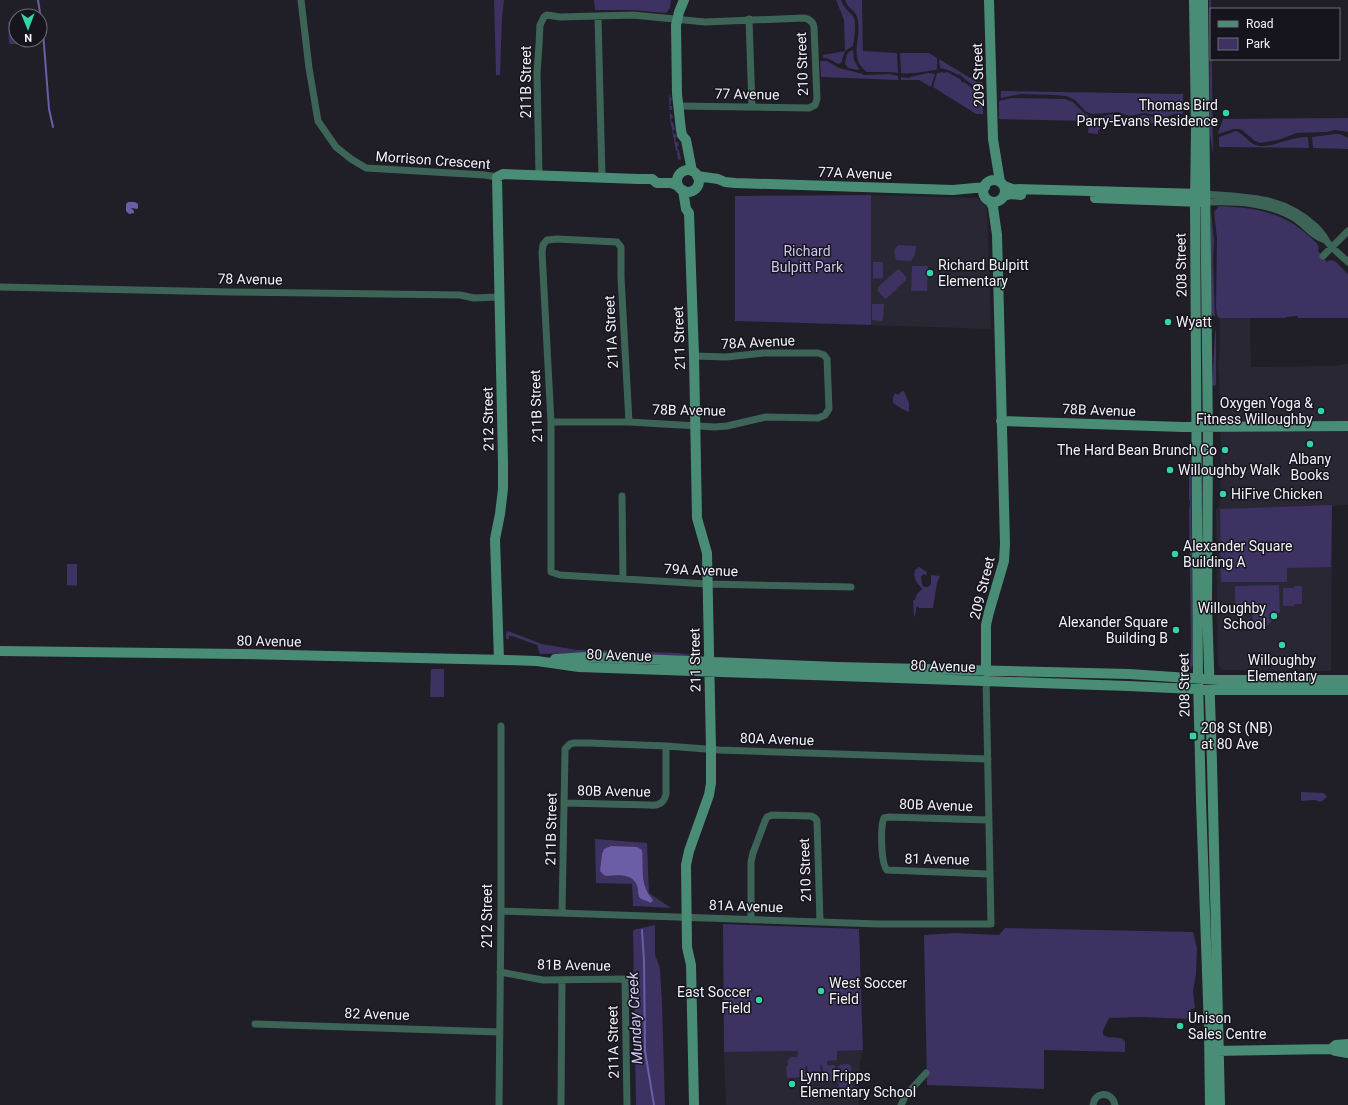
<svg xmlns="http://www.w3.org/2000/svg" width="1348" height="1105" font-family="Roboto,sans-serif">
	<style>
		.built { fill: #2a2734 }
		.green { fill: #3d3261 }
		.water { fill: #6d5ca6 }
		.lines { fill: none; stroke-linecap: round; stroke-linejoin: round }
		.stream { stroke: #6d5ca6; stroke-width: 2 }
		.street { stroke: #3d6557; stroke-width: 7 }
		.secondary { stroke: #4a8d77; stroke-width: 10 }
		.poi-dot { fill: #32d4a8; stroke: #16151d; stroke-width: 1.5 }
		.labels { text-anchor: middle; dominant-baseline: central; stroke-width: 3; stroke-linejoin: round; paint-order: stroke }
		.street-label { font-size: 14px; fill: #f3f2f7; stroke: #16151d }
		.poi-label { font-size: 14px; fill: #f3f2f7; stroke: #16151d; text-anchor: start }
		.park-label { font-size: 14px; fill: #cdc7f0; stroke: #16151d }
		.water-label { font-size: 15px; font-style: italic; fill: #d3ccf6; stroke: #16151d }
	</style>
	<rect width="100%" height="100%" fill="#201e26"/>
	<!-- built -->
	<path class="built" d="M871,195l106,3 8,5 2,6 4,120 -120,-4z
		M1220,318h30l1,49 83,-1 14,-2v141l-16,1 -1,165h-18l-2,-2h-3l-2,2 -83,-1 -5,-4 -2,-151v-6l4,-4 1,-47 -2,-88 -1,-1 2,-24z
		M863,1050l-3,13 -1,42h-133l-2,-53z"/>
	<!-- green -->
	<path class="green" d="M494,0h10l-2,17 -2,58h-4z
		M594,0h77l-1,8 -4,5h-1l-33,-3h-37z
		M836,0h5c4,10 6,9 12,16 4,5 1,23 0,30l-8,5 -4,12 -3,1 -11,-6h-4v-3l22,-4 -1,-31z
		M845,0h17l1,51 34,2 1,20 -9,-1h-22c-20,-15 -4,-34 -10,-55 -1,-6 -10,-9 -12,-17z
		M1209,0h2l2,154 -3,-19z
		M8,22h8v18h3v4h-10z
		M853,50l1,10 5,9 -1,1 -10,-2 -3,-4 2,-10 3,-3z
		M900,53h29l8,5v11l-1,1c-12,1 -23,5 -35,3z
		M939,59l38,23h5l1,4h-5l-1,-1 -3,1 -13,-10 -1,-2 -1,1 -11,-5 -8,-2z
		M820,61h7l12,7 24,6v1l27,-1 8,2v4l-77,-3z
		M943,72v1l4,-1 13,7 3,4 1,-1 9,7h10v25h-7l-43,-27 4,-14z
		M928,73l7,1 -4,13 -12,-7h-18v-3l9,1v-1z
		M1001,91l182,3v20h-9l-8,3 -22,-4 -15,3 -11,-4 -26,2 -7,-3 -10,-11 -9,-4 -12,-1 -33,-1 -20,4z
		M669,95h1v3h2l-2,8h2v4h-2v4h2l1,4 -2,1 1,4 1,-1 2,8h-2l1,4h2l1,3 -2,1 1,4h2l1,4h-2l1,4h1l2,9 -3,1 -1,-7 1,-2h-2l-6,-32z
		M1011,98l54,1 8,3 11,11 5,3v5l-90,-2v-18z
		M1114,114l5,1 10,4 15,-4 19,5 13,-3h7v7l-93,-3 1,-3h4z
		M1348,118v14l-13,-2 -9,2 -29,1 -19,7 -18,3 -5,-2 -12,-10 -3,-2h-6l-16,5v-1l5,-14z
		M1089,122l12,1 -1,7h-2v4l-10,-1z
		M1236,131c9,3 13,14 24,15 14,1 30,-9 47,-9l1,1 1,10 -90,-1v-10z
		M1335,134h5l8,4v11l-35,-1 -1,-11z
		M871,195v130l-136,-4v-125z
		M1219,206c35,2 64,5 91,31 4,4 11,8 8,14l9,11 3,-2 5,1 13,13v44h-50v-2l-12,1 -1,1h-66l-2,-3 -1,-7 1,-70 -3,-26z
		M1211,210l3,30 -1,20 2,57 -3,-3 -1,-4z
		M898,245l18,1 -1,9 -4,6 -15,-1 -2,-10z
		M873,262h10v16l-10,1z
		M912,266h16l-1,25h-16z
		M897,270h3l6,7v3l-19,18h-3l-6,-7v-4z
		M872,304h12l-1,15 -2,2 -9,-1z
		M1216,329v56l-4,1 3,-52z
		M904,391l5,12v9l-7,-3 -9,-6v-5l2,-5 3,2 3,-3z
		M1189,461h2l2,203 -2,5 -1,-5 1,-11 -2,-142 1,-10 -1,-1z
		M1332,505l-1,62 -44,1v14h-66l-1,-73z
		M67,564h10v22l-10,-1z
		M919,567l8,5 -1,3 -3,-1 -2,3 1,7 2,3h4l3,-3v-9l9,1 -3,7 -4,25h-14l-2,-2 -1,3v2l-2,7 -1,-18h2l2,-6 5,-5v-1c-6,-5 -9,-11 -7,-18z
		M1279,585l1,27 -13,14h-14l-1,-22h-17v-18z
		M1294,586h8v18h-8v2h-11v-18h11z
		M508,631l34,13 35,6h19l82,3 22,3 -3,1 -118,-4 -39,1 -3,-9 -25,-9h-3v3h-3v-6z
		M431,669h13v28h-14z
		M1301,792l23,1 3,4 -6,5 -6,-2 -14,1z
		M595,839l52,4 2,50 22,15 -38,-2 -1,-22 -36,-1z
		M723,924l136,5 4,121 -26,1v9l-10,1v4h8l1,16 -12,1 -2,-17 -2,1 2,16 -13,1 -2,-17h-2l1,11 -19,1 -1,-12 2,-1v-5l3,-3h6l1,-6 -74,1z
		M655,925v30l5,13 2,36 3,101h-29l-3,-175z
		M1005,928l188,4 4,16 -1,26 -3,17 2,17 -5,2v9l-49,-2 -32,1 -6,12v5l4,2 14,1 4,3v11l-81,-2v39l-117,-4 -3,-150 30,-2 45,2z
		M848,1064l3,2 2,25 -3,3h-8l-3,-2 -2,-25 3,-2z"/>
	<!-- water -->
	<path class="water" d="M128,202h7l3,2v4l-1,1 -6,-1 3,3v2l-5,1 -3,-3v-7z
		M611,846l26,1 5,3c2,19 -3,34 11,50l-2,3c-3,-2 -9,-3 -11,-5 -2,-2 -2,-6 -2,-9 -3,-16 -20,-14 -32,-13l-2,-1 -4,-4 2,-17 2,-5z"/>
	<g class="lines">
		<!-- stream -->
		<path class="stream" d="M38,0l5,32 6,77 4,18
			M642,930l2,31 1,90 9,54"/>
		<!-- street -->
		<path class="street" d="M301,0l8,68 9,53 18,26 15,12 15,9 119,7 12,2
			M598,16l4,162
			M749,19l3,88
			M539,175l-2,-102 2,-28 1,-20 4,-8 3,-2 13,2 73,-2 72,7 99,-4c5,1 9,3 10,9l3,72 -2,6 -6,3 -131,-2
			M1205,194c42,4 76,1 110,32 5,5 8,8 11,14 2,5 17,17 22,22
			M1205,202c32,-1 63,0 91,17 9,6 20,20 30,21
			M1323,256l25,-25
			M0,287l230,5 230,3 14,3 25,-1
			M551,422h78l86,5 12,-1 39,-9 52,1 7,-3 4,-6 -2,-50 -3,-4 -6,-2h-54l-38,4 -32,-1
			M629,422l-8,-145v-30l-4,-5 -60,-3 -10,1 -4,5 -1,7 9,170v150l9,3 147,9 144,3
			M622,496l1,83
			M564,803l86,2c9,1 14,-2 16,-11v-48
			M988,820l-99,-3 -5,1c-4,9 -3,46 3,52l102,4
			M501,911l377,13h113l-5,-246
			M562,913l3,-160v-4l5,-5 4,-1h16l76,3 53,4 269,9
			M751,920v-58l2,-9 12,-32 2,-4 5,-2 39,1 4,2 2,3 3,101
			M500,972l43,8 82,-1 2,126
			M255,1024l244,8
			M499,1105l2,-194v-185
			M561,1105l1,-125
			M901,1105l5,-10 20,-22
			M1093,1105c2,-14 19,-14 22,0"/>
		<!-- secondary -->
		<path class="secondary" d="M684,0l-5,12 -3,13 1,69 4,36 1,5 4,5 6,31
			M989,0l4,139 7,43
			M1194,0l2,128 -1,78 3,473 3,122 8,228 1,76
			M1203,0l5,438 -1,167 5,158 8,342
			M677 181a11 11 0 1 1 22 0a11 11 0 1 1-22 0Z
			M697,176l21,3 7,3 10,1 218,7 32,-3
			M983 191a11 11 0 1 1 22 0a11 11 0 1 1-22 0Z
			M1004,186l8,3 189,5
			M683,190l3,19 3,4 5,143 3,162 10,35 4,196v34l-2,12 -20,56 -3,14 1,82 4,18 3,140
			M1004,196l6,-2 11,1
			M1095,198l106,4
			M1001,421l182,6 165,-1
			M0,651l241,3 265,6 31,1 42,6 549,19 89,4h131
			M555,659l32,-2 250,10 292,7 90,6h129
			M499,660l-4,-121 5,-25 3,-25v-26l-6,-286 6,-3 135,5h14l5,4h14l7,3
			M986,671v-46l3,-13 15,-51 1,-17 -8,-309 -4,-28 -3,-6
			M1331,1049l5,-4 12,-1
			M1214,1051l117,-2 5,2 12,2"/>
	</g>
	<!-- markers -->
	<g class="poi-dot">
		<circle cx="1226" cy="113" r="4"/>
		<circle cx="930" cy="273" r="4"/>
		<circle cx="1168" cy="322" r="4"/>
		<circle cx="1321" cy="411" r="4"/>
		<circle cx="1310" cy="444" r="4"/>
		<circle cx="1225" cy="450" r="4"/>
		<circle cx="1170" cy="470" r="4"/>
		<circle cx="1223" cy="494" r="4"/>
		<circle cx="1175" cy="554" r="4"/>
		<circle cx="1274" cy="616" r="4"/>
		<circle cx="1176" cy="630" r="4"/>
		<circle cx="1282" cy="645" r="4"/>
		<rect x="1189" y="732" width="8" height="8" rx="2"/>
		<circle cx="821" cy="991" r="4"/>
		<circle cx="759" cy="1000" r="4"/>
		<circle cx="1180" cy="1026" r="4"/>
		<circle cx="792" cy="1084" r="4"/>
	</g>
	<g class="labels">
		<!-- street labels -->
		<g class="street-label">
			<text transform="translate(802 64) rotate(-92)">210 Street</text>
			<text transform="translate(978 75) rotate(-92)">209 Street</text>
			<text transform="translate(526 82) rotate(-90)">211B Street</text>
			<text transform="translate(747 94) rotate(1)">77 Avenue</text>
			<text transform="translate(433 160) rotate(4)">Morrison Crescent</text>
			<text transform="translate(855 173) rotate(2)">77A Avenue</text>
			<text transform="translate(1181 265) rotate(-91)">208 Street</text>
			<text transform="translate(250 279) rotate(1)">78 Avenue</text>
			<text transform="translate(611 332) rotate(-93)">211A Street</text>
			<text transform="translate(679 338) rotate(-92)">211 Street</text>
			<text transform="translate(758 342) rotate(-3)">78A Avenue</text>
			<text transform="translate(536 406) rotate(-92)">211B Street</text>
			<text transform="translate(689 410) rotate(1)">78B Avenue</text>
			<text transform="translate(1099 410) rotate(2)">78B Avenue</text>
			<text transform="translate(488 419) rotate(-91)">212 Street</text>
			<text transform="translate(701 570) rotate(2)">79A Avenue</text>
			<text transform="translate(982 588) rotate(-76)">209 Street</text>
			<text transform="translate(269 641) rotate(1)">80 Avenue</text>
			<text transform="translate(619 655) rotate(2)">80 Avenue</text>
			<text transform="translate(695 660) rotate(-91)">211 Street</text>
			<text transform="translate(943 666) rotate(2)">80 Avenue</text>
			<text transform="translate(1184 685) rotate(-91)">208 Street</text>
			<text transform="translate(777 739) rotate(2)">80A Avenue</text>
			<text transform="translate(614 791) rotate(1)">80B Avenue</text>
			<text transform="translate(936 805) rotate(2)">80B Avenue</text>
			<text transform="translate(551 829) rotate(-89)">211B Street</text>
			<text transform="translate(937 859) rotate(1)">81 Avenue</text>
			<text transform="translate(805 870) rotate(-92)">210 Street</text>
			<text transform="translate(746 906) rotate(2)">81A Avenue</text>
			<text transform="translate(487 916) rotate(-90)">212 Street</text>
			<text transform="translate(574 965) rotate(1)">81B Avenue</text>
			<text transform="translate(377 1014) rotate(2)">82 Avenue</text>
			<text transform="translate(613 1042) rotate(-91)">211A Street</text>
		</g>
		<!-- poi labels -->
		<g class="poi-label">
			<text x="1218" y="105" text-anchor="end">Thomas Bird<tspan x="1218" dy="16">Parry-Evans Residence</tspan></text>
			<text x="938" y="265">Richard Bulpitt<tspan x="938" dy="16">Elementary</tspan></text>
			<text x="1176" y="322">Wyatt</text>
			<text x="1313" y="403" text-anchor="end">Oxygen Yoga &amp;<tspan x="1313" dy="16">Fitness Willoughby</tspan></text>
			<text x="1217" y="450" text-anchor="end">The Hard Bean Brunch Co</text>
			<text x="1310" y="459" text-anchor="middle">Albany<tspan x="1310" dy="16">Books</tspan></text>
			<text x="1178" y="470">Willoughby Walk</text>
			<text x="1231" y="494">HiFive Chicken</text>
			<text x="1183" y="546">Alexander Square<tspan x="1183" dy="16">Building A</tspan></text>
			<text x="1266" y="608" text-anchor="end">Willoughby<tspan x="1266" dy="16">School</tspan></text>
			<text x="1168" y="622" text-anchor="end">Alexander Square<tspan x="1168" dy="16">Building B</tspan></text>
			<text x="1282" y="660" text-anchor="middle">Willoughby<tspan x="1282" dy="16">Elementary</tspan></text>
			<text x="1201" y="728">208 St (NB)<tspan x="1201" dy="16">at 80 Ave</tspan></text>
			<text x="829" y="983">West Soccer<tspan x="829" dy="16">Field</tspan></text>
			<text x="751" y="992" text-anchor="end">East Soccer<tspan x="751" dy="16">Field</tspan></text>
			<text x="1188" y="1018">Unison<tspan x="1188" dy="16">Sales Centre</tspan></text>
			<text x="800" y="1076">Lynn Fripps<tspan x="800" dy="16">Elementary School</tspan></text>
		</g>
		<!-- park labels -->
		<g class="park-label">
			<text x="807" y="251">Richard<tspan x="807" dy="16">Bulpitt Park</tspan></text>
		</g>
		<!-- water labels -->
		<g class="water-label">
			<text transform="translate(635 1018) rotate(-93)">Munday Creek</text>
		</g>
	</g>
	<!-- legend -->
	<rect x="1210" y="8" width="130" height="52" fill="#16151d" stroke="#6e6d74"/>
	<rect x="1218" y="21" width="20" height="6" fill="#4a8d77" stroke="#6e6d74"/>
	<text x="1246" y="28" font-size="12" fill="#f3f2f7">Road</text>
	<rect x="1218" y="38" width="20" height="12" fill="#3d3261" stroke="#6e6d74"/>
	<text x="1246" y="48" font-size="12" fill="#f3f2f7">Park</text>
	<!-- north arrow -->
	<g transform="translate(28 28) rotate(179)"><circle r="19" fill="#16151d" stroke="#6e6d74"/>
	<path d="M0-3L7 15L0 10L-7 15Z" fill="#32d4a8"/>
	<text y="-6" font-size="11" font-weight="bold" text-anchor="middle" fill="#f3f2f7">N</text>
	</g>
</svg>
